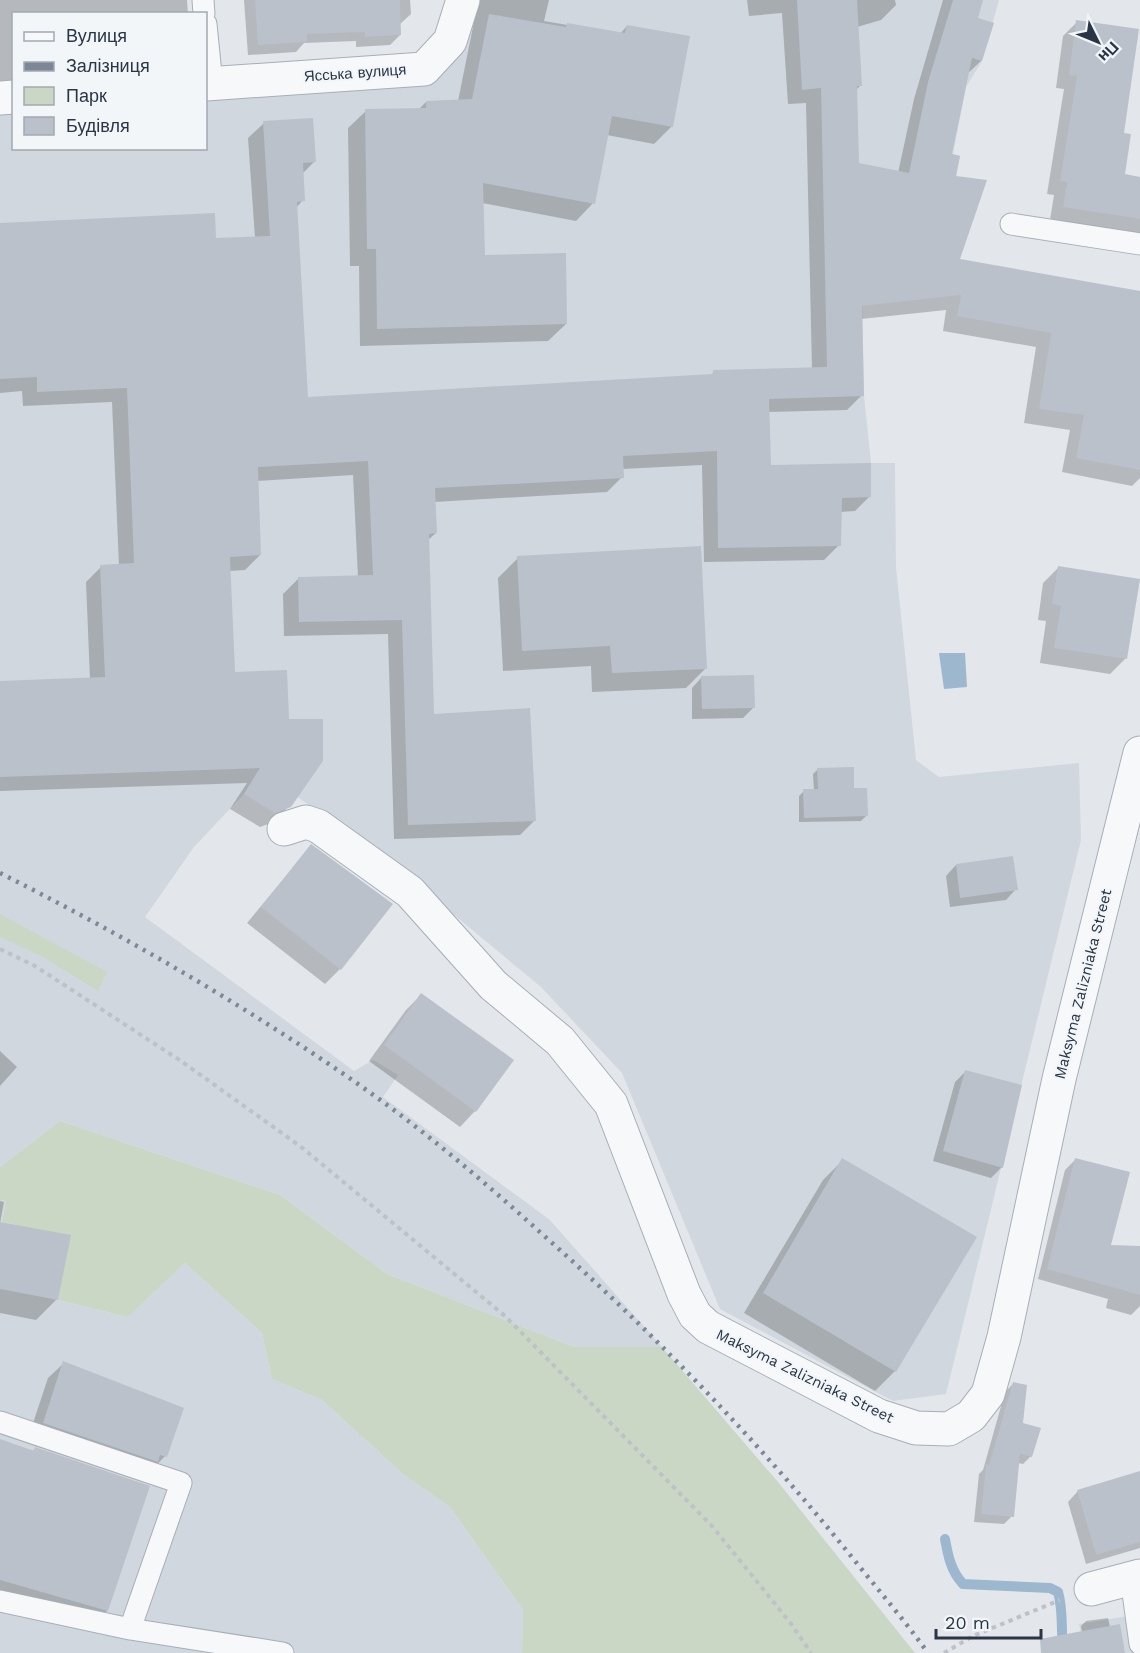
<svg xmlns="http://www.w3.org/2000/svg" width="1140" height="1653" font-family="'Work Sans',sans-serif">
	<style>
		.built { fill: #d1d7de }
		.green { fill: #cad7c4 }
		.water { fill: #9db8ce }
		.shadow { fill: #0003 }
		.lines { fill: none; stroke-linecap: round; stroke-linejoin: round }
		.stream { stroke: #9db8ce; stroke-width: 10 }
		.building { fill: #bac1ca }
		.lane-casing { stroke: #a8aeb7; stroke-width: 23 }
		.street-casing { stroke: #a8aeb7; stroke-width: 35 }
		.path { stroke: #bec2c8; stroke-width: 4; stroke-dasharray: 4.5 4.5; stroke-linecap: butt }
		.lane { stroke: #f7f8fa; stroke-width: 21 }
		.street { stroke: #f7f8fa; stroke-width: 33 }
		.rail { stroke: #7c8897; stroke-width: 4.5; stroke-dasharray: 3 6; stroke-linecap: butt }
		.labels { text-anchor: middle; dominant-baseline: central; stroke-width: 4.5; stroke-linejoin: round; paint-order: stroke }
		.street-label { font-size: 15px; fill: #2a3646; stroke: #f3f6f9 }
	</style>
	<rect width="100%" height="100%" fill="#e3e7ec"/>
	<!-- built -->
	<path class="built" d="M466,0h533l-17,61 -16,26 -13,67 7,2 -10,53 -89,16 3,171 7,67h24l1,104 20,193 23,17 140,-14 2,77 -135,554 -53,7 -173,-92 -98,-236 -81,-86 -170,-141 -113,-75 -14,23 -50,53 -49,70 209,154 19,-11 25,15 -15,22 167,123 112,127h-88l-187,-73 -107,-79 -220,-74 -60,46v-1066l13,-1 1,48h192v-62l216,-15z
		M0,1200l6,1 -4,21 69,13 -13,65 70,17 57,-54 77,70 10,46 50,21 82,75 46,32 73,103 -1,43h-522z
		M1140,1614v39h-55l-6,-29z"/>
	<!-- green -->
	<path class="green" d="M0,914l107,58 -9,19 -55,-34 -43,-20z
		M60,1121l220,74 107,79 187,73h88l116,135 137,171h-393l1,-43 -73,-103 -46,-32 -82,-75 -50,-21 -10,-46 -77,-70 -57,54 -70,-17 12,-64 -68,-14 4,-21 -6,-1v-33z"/>
	<!-- water -->
	<path class="water" d="M939,653h26l2,34 -23,2z"/>
	<!-- shadow -->
	<path class="shadow" d="M0,0h187l1,14h-174v71l-14,1z
		M244,0h166l1,14 -11,10v11l-10,10 -34,2v-6l-52,2 -8,9 -48,3z
		M474,0h75l-5,21 76,13 7,-8 45,100 -18,18 -47,-9 -14,68 -17,18 -94,-18 2,54 82,67 -18,17 -188,5 -1,-80h-9l-2,-138 18,-17 53,-2 7,-7 32,-1 19,-94z
		M747,0h148l1,5 -15,15 -24,7 3,59 -4,4 2,75 40,8 16,-74 29,-99h39l-6,19 5,42 -14,13 -16,81 3,22 4,84 182,32v185l-8,8 -70,-14 8,-42 -46,-7 12,-76 -93,-16 3,-21 -85,9 1,76 -15,15 -79,2 1,55 101,29 -15,15 -15,1 -1,33 -15,15 -120,2 -2,-97 -80,4v8l-15,15 -173,10 2,31 -8,7 5,175 102,105 -15,15 -126,4 -6,-205 -104,2 -1,-42 15,-15 60,-2 -5,-102 -96,6 3,74 -15,15 -16,1 4,103 56,132 -15,16 -14,5 -30,-18 17,-26 -247,8v-108l90,-4 -4,-97 15,-15 18,-1 -7,-164 -89,4 -1,-15 -22,2v-168l215,15 40,-2 -7,-100 16,-15 50,39 -12,12 1,26 -7,8 10,190 404,-22 4,-4 98,-3 -6,-266 -18,1 -6,-91 -33,3z
		M1077,22l46,113v40l17,3v62l-90,-20 4,-25 -7,-1 17,-105 -8,-1 7,-52z
		M518,558l188,110 -20,20 -94,4 -1,-26 -88,5 -5,-93z
		M1058,568l68,90 -16,16 -70,-11 6,-42 -8,-1 5,-37z
		M702,677l51,31 -10,10 -51,1v-31z
		M818,769l35,21 13,26 -5,5 -62,1v-26l5,-5h10l-1,-17z
		M311,846l29,123 -15,15 -78,-61z
		M956,865l60,24 -10,11 -56,7 -4,-31z
		M421,995l54,116 -15,16 -91,-66 37,-51z
		M0,1051l17,16 -17,19z
		M966,1071l36,96 -11,11 -58,-17 22,-79z
		M843,1160l131,78 -79,133 -20,20 -131,-78 79,-133z
		M1075,1160l34,86 31,1v59l-9,9 -25,-7 2,-9 -70,-20 27,-109z
		M0,1201l4,1 -4,21 56,77 -20,20 -36,-7z
		M64,1363l101,93 -15,16 -122,-34 20,-60z
		M1013,1384l18,72 -8,8 -5,-1 -6,53 -8,8 -30,-2 5,-48 4,-4 22,-78z
		M0,1440l32,12 3,-3 72,162 -20,20 -87,-27z
		M1140,1475v73l-54,16 -18,-62 10,-11z
		M1108,1618l2,9 14,26h-38l-5,-27 5,-5z"/>
	<g class="lines">
		<!-- stream -->
		<path class="stream" d="M945,1539c3,17 6,32 18,45l87,4 8,4c6,20 2,40 6,61"/>
	</g>
	<!-- building -->
	<path class="building" d="M255,0h145l1,35 -36,2v-5l-58,2v8l-49,3z
		M797,0h60l5,86h-5l2,77 50,10 19,-91 25,-82h30l-5,18 16,5 -12,38 -10,-3 -20,96 8,2 -4,20 31,4 -27,79 180,32v179l-64,-12 8,-43 -45,-6 12,-76 -94,-17 4,-21 -99,11 2,90 -95,3 2,66 100,-2v34l-29,1 -1,48 -123,2 -1,-97 -94,5 1,22 -189,10 2,45 -8,1 5,180 96,-6 6,113 -128,4 -6,-205 -103,2 -1,-45 75,-2 -5,-114 -110,6 3,88 -31,2 5,115 52,-2 2,49h34v42l-32,46 -16,6 -31,-19 16,-26 -260,9v-96l105,-4 -5,-112 34,-2 -7,-175 -90,4v-15l-37,2v-156l215,-10 1,25 54,-2 -7,-115 50,-3 3,44 -13,1 2,38 -8,1 11,195 405,-23v-4l114,-3 -6,-279 -19,2z
		M489,14l77,13 1,-4 58,10 2,-8 63,11 -17,91 -61,-11 -17,88 -112,-21 2,72 81,-2 1,71 -190,5 -1,-80h-9l-2,-140 61,-1v-7l46,-2z
		M1076,20l63,9 -15,104 7,1 -6,40 15,3v42l-77,-12 4,-25 -7,-1 17,-105 -8,-1z
		M701,546l6,123 -95,4 -2,-27 -88,5 -5,-95z
		M1058,566l82,13 -13,80 -73,-11 7,-42 -9,-2z
		M754,675l1,33 -53,1 -1,-33z
		M854,767v21h13l1,28 -64,2 -1,-29h15l-1,-21z
		M311,844l82,60 -52,66 -80,-63z
		M1013,856l5,34 -58,8 -4,-34z
		M421,993l93,67 -38,52 -92,-67z
		M965,1070l57,15 -19,83 -60,-17z
		M842,1158l135,79 -81,135 -133,-79z
		M1075,1158l55,14 -19,73 29,1v49l-93,-26z
		M0,1222l71,13 -13,65 -58,-11z
		M63,1361l121,47 -17,49 -7,-2 -2,7 -115,-39z
		M1013,1382l14,3 -4,38 18,5 -9,29 -12,-3 -6,63 -33,-3 5,-50 3,1z
		M0,1439l34,12 1,-4 115,39 -42,125 -108,-31z
		M1140,1471v71l-44,13 -19,-65z
		M1120,1624l5,29h-84l-1,-14z"/>
	<g class="lines">
		<!-- lane casing -->
		<g class="lane-casing">
			<path id="lane" d="M203,0l1,14
				M206,24l6,60
				M1011,224l129,20
				M0,1422l181,61 -51,146 -130,-28
				M1131,1578l9,66
				M130,1629l153,24"/>
		</g>
		<!-- street casing -->
		<g class="street-casing">
			<path id="street" d="M206,84l218,-15 26,-28 13,-41
				M0,98l14,-1
				M284,829l22,-7 12,4 92,66 83,93 67,56 51,63 73,190 11,21 13,12 171,89 37,12 33,1 22,-13 17,-22 16,-57 55,-258 81,-326
				M1091,1589l49,-13"/>
		</g>
		<!-- path -->
		<path class="path" d="M0,949l35,17 146,95 119,85 205,170 207,210 80,99 19,28
			M944,1653l29,-17 87,-36"/>
		<!-- lane -->
		<use href="#lane" class="lane"/>
		<!-- street -->
		<use href="#street" class="street"/>
		<!-- rail -->
		<path class="rail" d="M0,873c119,60 235,127 345,202 69,47 134,102 196,158 114,101 219,210 314,328 25,31 50,60 73,92"/>
	</g>
	<g class="labels">
		<!-- street labels -->
		<g class="street-label">
			<text transform="translate(355 73) rotate(-4)">Ясська вулиця</text>
			<text transform="translate(1083 984) rotate(-76)">Maksyma Zalizniaka Street</text>
			<text transform="translate(805 1376) rotate(26)">Maksyma Zalizniaka Street</text>
		</g>
	</g>
	<!-- legend -->
	<rect x="12" y="12" width="195" height="138" fill="#f3f6f9" stroke="#a3a9b1" stroke-width="1.5"/>
	<rect x="24" y="32" width="30" height="9" fill="#f7f8fa" stroke="#a3a9b1" stroke-width="1.5"/>
	<text x="66" y="42" font-size="18" fill="#2a3646">Вулиця</text>
	<rect x="24" y="62" width="30" height="9" fill="#7c8897" stroke="#a3a9b1" stroke-width="1.5"/>
	<text x="66" y="72" font-size="18" fill="#2a3646">Залізниця</text>
	<rect x="24" y="87" width="30" height="18" fill="#cad7c4" stroke="#a3a9b1" stroke-width="1.5"/>
	<text x="66" y="102" font-size="18" fill="#2a3646">Парк</text>
	<rect x="24" y="117" width="30" height="18" fill="#bac1ca" stroke="#a3a9b1" stroke-width="1.5"/>
	<text x="66" y="132" font-size="18" fill="#2a3646">Будівля</text>
	<!-- north arrow -->
	<g transform="translate(1098 42) rotate(133)" stroke="#f3f6f9" stroke-width="4.5" paint-order="stroke">
	<path d="M0-4.5L10 22L0 15L-10 22Z" fill="#2a3646"/>
	<text y="-9" font-size="16" font-weight="bold" text-anchor="middle" fill="#2a3646">Пн</text>
	</g>
	<!-- scale -->
	<path d="M936 1629v9h105v-9" fill="none" stroke="#2a3646" stroke-width="3"/>
	<text x="945" y="1629" font-size="18" fill="#2a3646" stroke="#f3f6f9" stroke-width="4.5" paint-order="stroke">20 m</text>
</svg>
